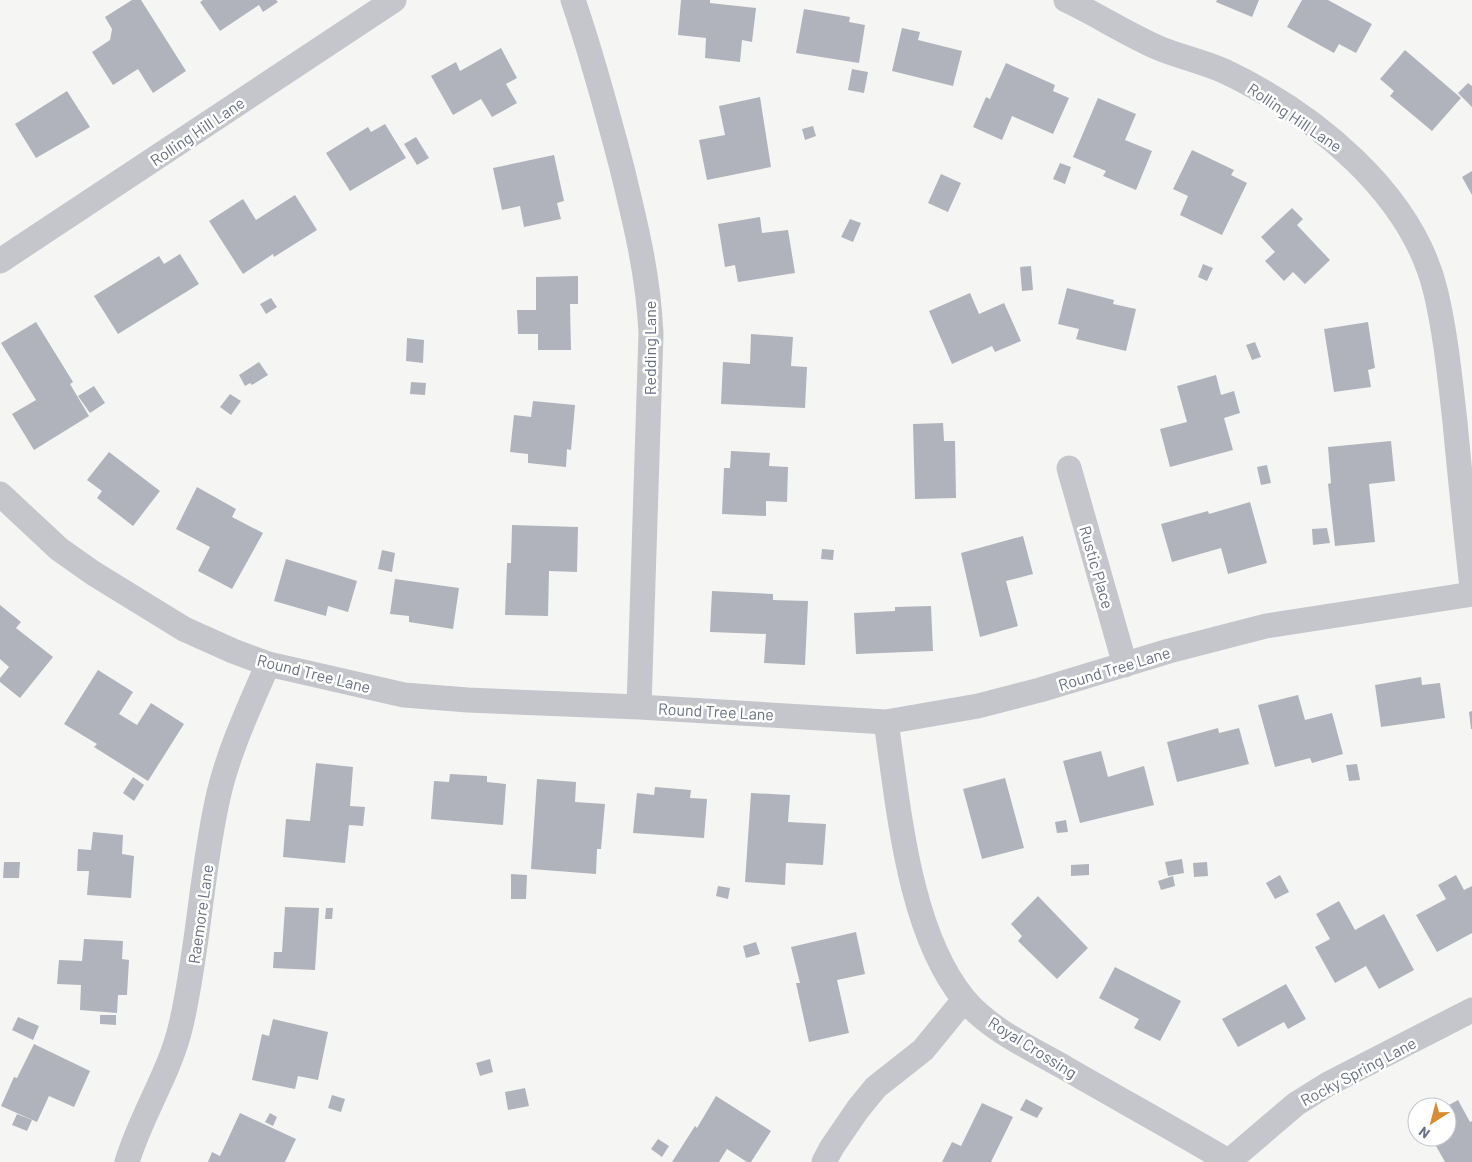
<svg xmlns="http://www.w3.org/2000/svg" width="1472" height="1162" font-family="Barlow,sans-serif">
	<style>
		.building { fill: #b0b3bb }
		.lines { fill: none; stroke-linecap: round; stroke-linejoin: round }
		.street { stroke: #c5c6cb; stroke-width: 25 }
		.labels { text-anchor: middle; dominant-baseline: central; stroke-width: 5; stroke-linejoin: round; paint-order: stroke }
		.street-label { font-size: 16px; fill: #676e82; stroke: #fff }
	</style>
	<rect width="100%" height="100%" fill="#f5f6f3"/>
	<!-- building -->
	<path class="building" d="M132,0h9l45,71 -33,22 -15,-24 -25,16 -21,-33 18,-12 2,-11 -7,-12z
		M203,0h73l2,2 -15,10 -4,-7 -39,26 -20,-29z
		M681,0h29v3l46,5 -4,34 -10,-2 -2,22 -35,-4 1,-20 -28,-3z
		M1217,0h42l-7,17 -36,-15z
		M1302,0h26l44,24 -16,29 -17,-9 -5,9 -47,-26z
		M804,9l46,8 -1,5 16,3 -6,38 -63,-10z
		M902,28l18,4 -2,8 44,11 -9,35 -61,-15z
		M501,48l16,30 -11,6 11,19 -25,14 -11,-18 -28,16 -22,-39 25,-14 4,9z
		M1405,50l56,48 -29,33 -42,-35 4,-5 -14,-12z
		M1006,63l49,22 -2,6 16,7 -16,36 -41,-18 -10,24 -29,-13 13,-30 4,2z
		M852,69l16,3 -4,21 -16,-3z
		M1468,83l4,3v21l-14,-14z
		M67,91l23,36 -54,31 -21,-34z
		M760,97l11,70 -64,13 -8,-40 26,-5 -6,-29z
		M1098,98l38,16 -11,26 27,11 -16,39 -33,-14 3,-5 -33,-14z
		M385,124l21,34 -56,33 -24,-38 42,-26 3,5z
		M813,126l3,10 -11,4 -3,-11z
		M416,137l13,21 -12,7 -13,-21z
		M1192,150l42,20 -3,5 16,8 -25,52 -42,-20 8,-19 -15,-7z
		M554,155l10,46 -7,2 4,16 -37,8 -4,-21 -18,4 -9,-42z
		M1060,163l11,4 -6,17 -12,-5z
		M1472,171v24l-10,-18z
		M941,174l20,9 -13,29 -20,-9z
		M295,195l22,35 -43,27 -1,-3 -30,20 -34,-53 34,-22 13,21z
		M1292,208l11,11 -6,6 33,35 -25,24 -12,-12 -9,9 -19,-20 10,-9 -14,-15z
		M760,217l2,16 26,-3 7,43 -57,9 -3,-17 -10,2 -7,-43z
		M850,219l11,4 -8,19 -12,-5z
		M180,254l19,30 -81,50 -24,-38 65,-40 5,8z
		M1203,264l10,4 -6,13 -9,-4z
		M1031,266l2,24 -11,1 -2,-24z
		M578,276v28h-8l1,46h-33v-16h-20l-1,-24h19v-33z
		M1067,288l47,12 -1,4 23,5 -10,42 -50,-12 3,-10 -21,-5z
		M970,293l9,21 25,-11 17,38 -26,11 -3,-6 -40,18 -23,-53z
		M271,298l6,9 -11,7 -6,-10z
		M36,322l37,60 -3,2 19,32 -55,34 -22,-36 24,-14 -35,-57z
		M1368,322l7,46 -7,2 3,17 -37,5 -10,-63z
		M751,334l42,3 -2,29 16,1 -2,41 -84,-4 2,-42 27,2z
		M407,338l17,2 -1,23 -17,-2z
		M1255,342l6,15 -9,3 -6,-15z
		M259,362l9,13 -16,10 -2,-2 -5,3 -6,-11z
		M1216,375l5,20 13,-4 6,22 -16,5 9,32 -63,17 -10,-38 27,-7 -10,-36z
		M411,382l15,1 -1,12 -15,-1z
		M94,386l11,17 -15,10 -12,-17z
		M230,394l11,7 -10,14 -11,-8z
		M533,401l42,4 -4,45 -4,-1 -1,18 -38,-4v-9l-18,-2 4,-37 17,2z
		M943,423l1,18h11l1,57 -41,1 -2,-75z
		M1391,441l4,40 -26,3 6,58 -40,4 -7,-62 3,-1 -3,-36z
		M731,451l39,2 -1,13 19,1 -1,35 -21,-1v15l-44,-2 2,-46h6z
		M109,452l51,39 -27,35 -36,-28 5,-7 -15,-11z
		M1267,465l4,18 -10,2 -4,-18z
		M197,487l39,22 -4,8 31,16 -31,56 -34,-18 12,-24 -34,-18z
		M1250,502l17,61 -39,11 -7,-26 -49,14 -11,-38 47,-13 1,3z
		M512,525l66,2 -1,45 -28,-1 -1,45 -43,-1 2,-52h4z
		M1327,528l3,15 -17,2 -1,-16z
		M1023,536l10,38 -27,7 12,45 -38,11 -19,-84z
		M822,549l12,1 -1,10 -12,-1z
		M382,550l13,3 -3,19 -14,-3z
		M286,559l71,22 -9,31 -20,-6 -2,10 -52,-15z
		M395,579l64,9 -6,41 -44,-7v-6l-19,-2z
		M712,591l61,3v6l35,1 -3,64 -41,-2 2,-29 -56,-2z
		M0,605l21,17 -5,6 37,29 -33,41 -20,-16v-4l9,-11 -9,-8z
		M931,606l2,45 -77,3 -2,-41 41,-2v-4z
		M98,670l35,22 -14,22 18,11 14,-22 33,21 -36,57 -54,-34 3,-3 -33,-20z
		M1421,677l1,8 18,-2 5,35 -64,9 -6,-42z
		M1298,695l7,25 27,-7 11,41 -31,9 -2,-5 -35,9 -17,-62z
		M1472,711v18h-1l-2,-17z
		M1218,728l1,5 20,-5 10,36 -72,18 -10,-40z
		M1101,751l7,26 36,-11 10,39 -74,18 -17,-62z
		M316,763l37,4 -3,39 15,1 -2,19 -14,-1 -4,38 -62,-6 3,-38 24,2z
		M1357,764l3,16 -11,1 -3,-16z
		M450,774l37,2v6l19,2 -3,41 -72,-6 3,-38 15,1z
		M133,777l11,8 -10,16 -11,-8z
		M1005,778l19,70 -42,11 -19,-70z
		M537,779l39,3 -1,20 30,2 -4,45h-4l-1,25 -65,-5z
		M655,787l36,3 -1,8 17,1 -3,39 -71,-5 4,-40 17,2z
		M751,793l39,2 -2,27 38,2 -3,41 -37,-2 -1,22 -40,-3z
		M1066,820l2,12 -11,1 -2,-11z
		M93,832l30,3 -1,19 12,2 -3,42 -44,-3 2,-24h-12l1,-22 13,1z
		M1182,859l2,14 -16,3 -3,-14z
		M4,862h16l-1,16h-16z
		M1207,862l1,14 -14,1 -1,-14z
		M1089,864v11l-18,1v-11z
		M511,874l16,1 -1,24h-15z
		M1280,875l9,17 -14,7 -9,-16z
		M1456,875l8,15 8,-4v47l-35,19 -21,-37 30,-16 -8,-14z
		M1173,876l2,10 -14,4 -3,-9z
		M718,886l12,2 -2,11 -12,-3z
		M1038,896l50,52 -31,31 -39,-38 4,-5 -11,-12z
		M1339,901l16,29 29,-16 30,56 -35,19 -13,-23 -31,17 -20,-36 15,-8 -14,-25z
		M285,907l34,1 -4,62 -42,-2 1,-16h8z
		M326,908h7l-1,11h-7z
		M856,932l9,42 -28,6 12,53 -40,9 -13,-59h4l-9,-36z
		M84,939l39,2 -1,18 7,1 -2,35h-9l-1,18 -37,-3 1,-25 -24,-1 2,-24 23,1z
		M756,942l4,12 -14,4 -3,-12z
		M1115,967l66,34 -21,40 -26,-13 5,-9 -40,-21z
		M1286,984l20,35 -18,10 -4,-7 -46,25 -16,-28z
		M100,1015h16v10l-16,-1z
		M18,1017l21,9 -6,14 -21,-10z
		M273,1019l55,13 -10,48 -20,-4 -3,13 -43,-9 10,-46 7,2z
		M34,1044l56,27 -16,36 -25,-11 -12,26 -36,-16 13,-29 3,1z
		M490,1059l3,13 -13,4 -4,-13z
		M525,1088l4,18 -21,4 -3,-18z
		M332,1095l13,4 -4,13 -13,-4z
		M716,1096l55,35 -20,31h-4l-20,-13 -8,13h-47l23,-36 2,2z
		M1026,1099l17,9 -6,10 -17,-8z
		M1458,1100l12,22 2,-1v41h-27l-14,-25h16v-31z
		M982,1103l31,14 -22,45h-49l10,-20 9,4z
		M240,1113l56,26 -11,23h-77l4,-10 8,4z
		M270,1113l7,4 -4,9 -8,-4z
		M17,1114l15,6 -5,11 -15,-6z
		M658,1139l11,7 -7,11 -11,-8z"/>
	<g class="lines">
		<!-- street -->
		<path class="street" d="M573,0c19,55 34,111 49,168 14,58 26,105 29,165l-12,374
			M1066,0c32,15 62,35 95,49 20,8 43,13 63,22 89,42 189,122 212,222 10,43 14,86 19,129 5,55 11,111 17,166
			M0,261l394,-261
			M1069,468l56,197
			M0,494l59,55 34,24 91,56 49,22 35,13 136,31 64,5 171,7 247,15 92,-16 62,-16 129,-39 97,-25 206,-32
			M886,722c13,86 22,208 78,277 24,30 70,51 103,70 54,31 108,61 161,92
			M127,1162c14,-47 43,-89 54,-137 17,-73 20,-149 36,-223 10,-48 32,-94 51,-138
			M824,1162l8,-15 26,-38 18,-22 47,-37 41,-50
			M1228,1162l68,-58 32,-20 144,-74"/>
	</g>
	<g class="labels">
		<!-- street labels -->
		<g class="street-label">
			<text transform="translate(1295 117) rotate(34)">Rolling Hill Lane</text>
			<text transform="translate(197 131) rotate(-34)">Rolling Hill Lane</text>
			<text transform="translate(649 348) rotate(-90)">Redding Lane</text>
			<text transform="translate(1097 567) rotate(74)">Rustic Place</text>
			<text transform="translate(1114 668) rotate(-17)">Round Tree Lane</text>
			<text transform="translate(314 673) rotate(14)">Round Tree Lane</text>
			<text transform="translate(716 711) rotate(3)">Round Tree Lane</text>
			<text transform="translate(200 914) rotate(-82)">Raemore Lane</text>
			<text transform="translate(1033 1047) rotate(32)">Royal Crossing</text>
			<text transform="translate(1358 1071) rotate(-28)">Rocky Spring Lane</text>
		</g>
	</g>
	<!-- north arrow -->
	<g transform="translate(1432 1122) rotate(216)"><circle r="24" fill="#ffffff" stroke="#c2c5cd"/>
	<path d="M0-4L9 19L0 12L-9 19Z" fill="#d68b34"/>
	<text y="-8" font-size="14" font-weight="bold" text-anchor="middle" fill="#676e82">N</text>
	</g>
</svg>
